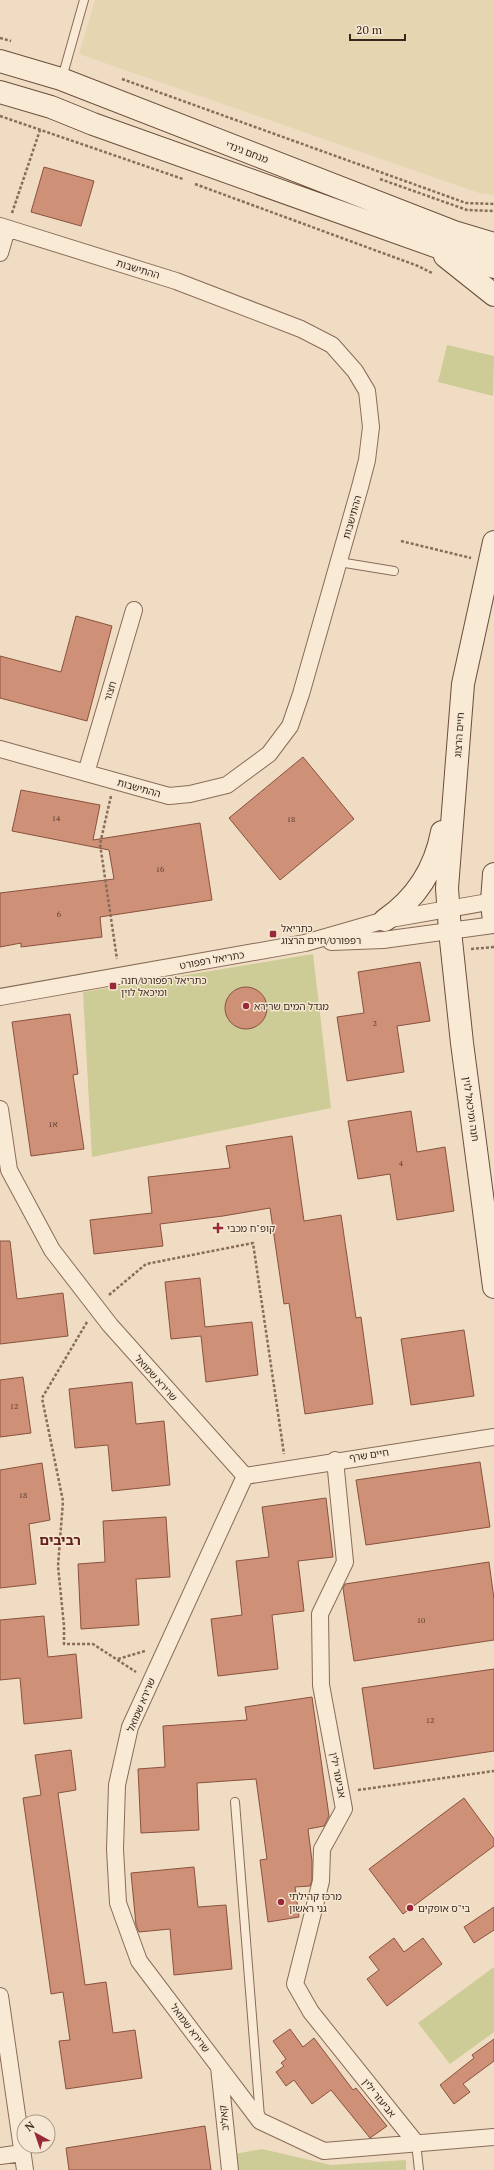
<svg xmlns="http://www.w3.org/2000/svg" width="494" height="2170" font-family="'PT Serif','Noto Sans Hebrew',serif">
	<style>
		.farmland { fill: #e5d5b0 }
		.green { fill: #cdcc96 }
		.building { fill: #ce9077; stroke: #89523e }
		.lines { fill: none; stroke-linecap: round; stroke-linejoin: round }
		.lane-casing { stroke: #896c59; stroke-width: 10 }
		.street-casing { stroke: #896c59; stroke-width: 18 }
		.secondary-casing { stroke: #6b4e3c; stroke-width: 24 }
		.path { stroke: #896c59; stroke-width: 2.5; stroke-dasharray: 3 2; stroke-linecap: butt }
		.lane { stroke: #f9ead6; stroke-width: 8 }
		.street { stroke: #f9ead6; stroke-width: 16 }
		.secondary { stroke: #f9ead6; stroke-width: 22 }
		.poi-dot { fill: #992838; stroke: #f6e7d2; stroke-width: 1.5 }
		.labels { text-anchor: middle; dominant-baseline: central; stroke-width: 3; stroke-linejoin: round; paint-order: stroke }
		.number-label { font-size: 8px; fill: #5e4134 }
		.street-label { font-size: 10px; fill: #39271d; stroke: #f6e7d2 }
		.poi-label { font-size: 10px; fill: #39271d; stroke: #f6e7d2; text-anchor: start }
		.district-label { font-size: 14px; font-weight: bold; fill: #66221c; stroke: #f6e7d2 }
	</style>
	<rect width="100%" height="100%" fill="#efdcc2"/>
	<!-- farmland -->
	<path class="farmland" d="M95,0h399v195l-15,-2 -400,-139z"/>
	<!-- green -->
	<path class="green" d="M447,345l47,11 -1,40 -55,-14z
		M313,954l18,154 -239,49 -9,-165z
		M494,1967v65l-44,32 -32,-41z
		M262,2149l69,16 75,-5v10h-175l-2,-15z"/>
	<!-- building -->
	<path class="building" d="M44,167l50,14 -13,45 -50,-14z
		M76,616l36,10 -25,95 -87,-23v-42l61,16z
		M303,757l51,62 -74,61 -51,-62z
		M21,790l79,15 -7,35 107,-17 12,77 -112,17 2,20 -81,10v-4l-21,4v-54l114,-14 -5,-29 -97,-19z
		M420,962l10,59 -33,5 7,46 -57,9 -10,-64 27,-4 -6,-41z
		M225 1008a21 21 0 1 1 42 0a21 21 0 1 1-42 0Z
		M70,1014l8,60 -5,1 11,74 -53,7 -19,-134z
		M411,1111l6,41 28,-5 9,64 -57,9 -7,-46 -32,5 -10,-58z
		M292,1136l12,85 37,-6 15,103 5,-1 12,87 -68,10 -16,-111 -5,1 -14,-96 -47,8 -63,8 3,22 -69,8 -4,-34 62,-7 -4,-36 82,-9 -4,-22z
		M0,1241h10l7,58 46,-6 5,43 -68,8z
		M200,1278l5,49 47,-5 6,53 -52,7 -5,-46 -30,3 -6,-57z
		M464,1330l10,66 -63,9 -10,-66z
		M23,1377l8,56 -31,4v-57z
		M132,1382l4,42 28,-3 6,64 -58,6 -4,-46 -33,3 -6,-59z
		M480,1462l10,65 -124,18 -10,-65z
		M42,1463l8,57 -21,4 7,60 -36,4v-118z
		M326,1498l7,59 -35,4 6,50 -32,4 6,54 -60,7 -7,-57 31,-4 -6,-54 33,-4 -7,-50z
		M166,1517l4,60 -34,2 3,46 -58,4 -3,-65 27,-2 -2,-41z
		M489,1562l5,37v41l-140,21 -11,-73 2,-4z
		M44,1616l4,41 28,-3 6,64 -58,6 -4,-46 -20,2v-60z
		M494,1669v82l-120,18 -12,-81z
		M312,1697l17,119 -5,10 -16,3 4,32v19l-2,6 -15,1 4,30 -31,5 -8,-62 7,-1 -11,-80 -59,4 2,47 -58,3 -3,-64 27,-2 -2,-41 84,-6 -2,-13z
		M71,1750l5,40 -18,3 27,192 21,-3 7,51 22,-3 7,48 -76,11 -7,-48 11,-1 -7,-48 -12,2 -28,-196 18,-3 -6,-40z
		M464,1798l30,41v7l-91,68 -34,-45z
		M194,1867l4,40 28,-2 6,64 -58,6 -4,-46 -31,3 -3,-7 -5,-52z
		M494,1907v23l-20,13 -10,-16z
		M394,1938l10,14 19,-14 19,26 -55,42 -20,-27 12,-9 -10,-13z
		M290,2029l13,18 11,-9 39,52 3,-2 31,38 -17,12 -39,-48 -19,14 -18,-24 -8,6 -10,-14 8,-6 -3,-3 5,-4 -13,-18z
		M494,2039v22l-31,23 7,8 -16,12 -14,-19 34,-27 -2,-3z
		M205,2126l6,44h-142l-3,-22z"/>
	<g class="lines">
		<!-- lane casing -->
		<g class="lane-casing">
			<path id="lane" d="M62,78l22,-78
				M339,562l55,9
				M235,1802l25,315
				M416,2143l3,27"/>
		</g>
		<!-- street casing -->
		<g class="street-casing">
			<path id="street" d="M0,226l176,55 125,48 31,16 23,26 12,20 4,36 -4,33 -7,27 -59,207 -11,32 -21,28 -42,31 -37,9 -21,2 -169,-47
				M0,253l7,-24
				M86,773l48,-163
				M331,942l52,-2 111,-15
				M0,997l305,-54 80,-23 109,-19
				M0,1109l9,61 43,80 58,75 135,151
				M335,1460l10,102 -25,52 1,71 23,124 -22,40 -1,32 -26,103 16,28 105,131
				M245,1476l-115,251 -13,58 -2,64 3,54 21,58 121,160 64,30 170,-14
				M245,1476l249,-39
				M0,1996l25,174
				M219,2067l11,103
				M0,2156l22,-3"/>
		</g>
		<!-- secondary casing -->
		<g class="secondary-casing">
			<path id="secondary" d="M0,61l61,18 393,153 40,12
				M0,92l51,15 42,17 401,143
				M445,256l49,39
				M494,542l-31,142 -16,204 3,43 12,112 32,244
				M494,874l-2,27 2,21
				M385,920c32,-22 50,-51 57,-88"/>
		</g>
		<!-- path -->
		<path class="path" d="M0,38l11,3
			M122,79l344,124 28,1
			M0,116l183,63
			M380,179l87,31 27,1
			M195,184l223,82 14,7
			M12,213l28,-83
			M401,541l70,17
			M111,796l-11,48 17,115
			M471,949l23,-2
			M109,1295l37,-31 107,-21 31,211
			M87,1322l-45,76 21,103 -5,65 6,60v18h29l43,28
			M118,1659l27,-8
			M358,1790l136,-19"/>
		<!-- lane -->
		<use href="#lane" class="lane"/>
		<!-- street -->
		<use href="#street" class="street"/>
		<!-- secondary -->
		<use href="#secondary" class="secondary"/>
	</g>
	<!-- markers -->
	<g class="poi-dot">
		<rect x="269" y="930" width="8" height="8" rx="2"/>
		<rect x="109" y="982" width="8" height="8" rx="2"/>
		<circle cx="246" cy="1006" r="4"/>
		<path d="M216 1222h4v4h4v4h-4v4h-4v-4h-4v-4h4z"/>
		<circle cx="281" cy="1902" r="4"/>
		<circle cx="410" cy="1908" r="4"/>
	</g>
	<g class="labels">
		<!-- number labels -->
		<g class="number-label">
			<text x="56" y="818">14</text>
			<text x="291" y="819">18</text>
			<text x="160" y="869">16</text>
			<text x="59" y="914">6</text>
			<text x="375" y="1023">2</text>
			<text x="53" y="1124">1א</text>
			<text x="401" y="1163">4</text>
			<text x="14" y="1406">12</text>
			<text x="23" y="1495">18</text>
			<text x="421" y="1620">10</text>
			<text x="430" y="1720">12</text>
		</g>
		<!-- street labels -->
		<g class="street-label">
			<text transform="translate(247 152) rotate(21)">מנחם גינדי</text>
			<text transform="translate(138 269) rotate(17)">ההתישבות</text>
			<text transform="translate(352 517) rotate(-74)">ההתישבות</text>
			<text transform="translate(110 691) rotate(-73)">חצור</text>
			<text transform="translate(459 735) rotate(-86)">חיים הרצוג</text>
			<text transform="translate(139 788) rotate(16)">ההתישבות</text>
			<text transform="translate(212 960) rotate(-10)">כתריאל רפפורט</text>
			<text transform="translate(471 1109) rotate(82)">חנה ומיכאל לוין</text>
			<text transform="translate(156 1378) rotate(48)">שרירא שמואל</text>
			<text transform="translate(369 1455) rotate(-8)">חיים שרף</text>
			<text transform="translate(141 1705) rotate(-67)">שרירא שמואל</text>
			<text transform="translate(338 1775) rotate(79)">אביעזר ילין</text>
			<text transform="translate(190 2028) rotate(53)">שרירא שמואל</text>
			<text transform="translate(379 2098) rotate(51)">אביעזר ילין</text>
			<text transform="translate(224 2118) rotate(-96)">קאליב</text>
		</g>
		<!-- poi labels -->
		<g class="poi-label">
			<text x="281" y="928">כתריאל<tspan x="281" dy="12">רפפורט/חיים הרצוג</tspan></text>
			<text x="121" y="980">כתריאל רפפורט/חנה<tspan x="121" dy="12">ומיכאל לוין</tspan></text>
			<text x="254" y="1006">מגדל המים שרירא</text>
			<text x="227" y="1228">קופ"ח מכבי</text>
			<text x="289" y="1896">מרכז קהילתי<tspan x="289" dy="12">גני ראשון</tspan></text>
			<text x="418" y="1908">בי"ס אופקים</text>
		</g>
		<!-- district labels -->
		<g class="district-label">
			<text x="60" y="1539">רביבים</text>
		</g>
	</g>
	<!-- north arrow -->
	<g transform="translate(36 2134) rotate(320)"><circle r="19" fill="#f6e7d2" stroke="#aa9a8a"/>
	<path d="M0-3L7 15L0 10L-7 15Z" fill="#992838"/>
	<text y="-6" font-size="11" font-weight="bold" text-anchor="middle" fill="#39271d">N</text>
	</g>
	<!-- scale -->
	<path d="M350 34v6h55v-6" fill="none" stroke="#39271d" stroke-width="2"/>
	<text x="356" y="34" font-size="12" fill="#39271d" stroke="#f6e7d2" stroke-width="3" paint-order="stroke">20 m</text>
</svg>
